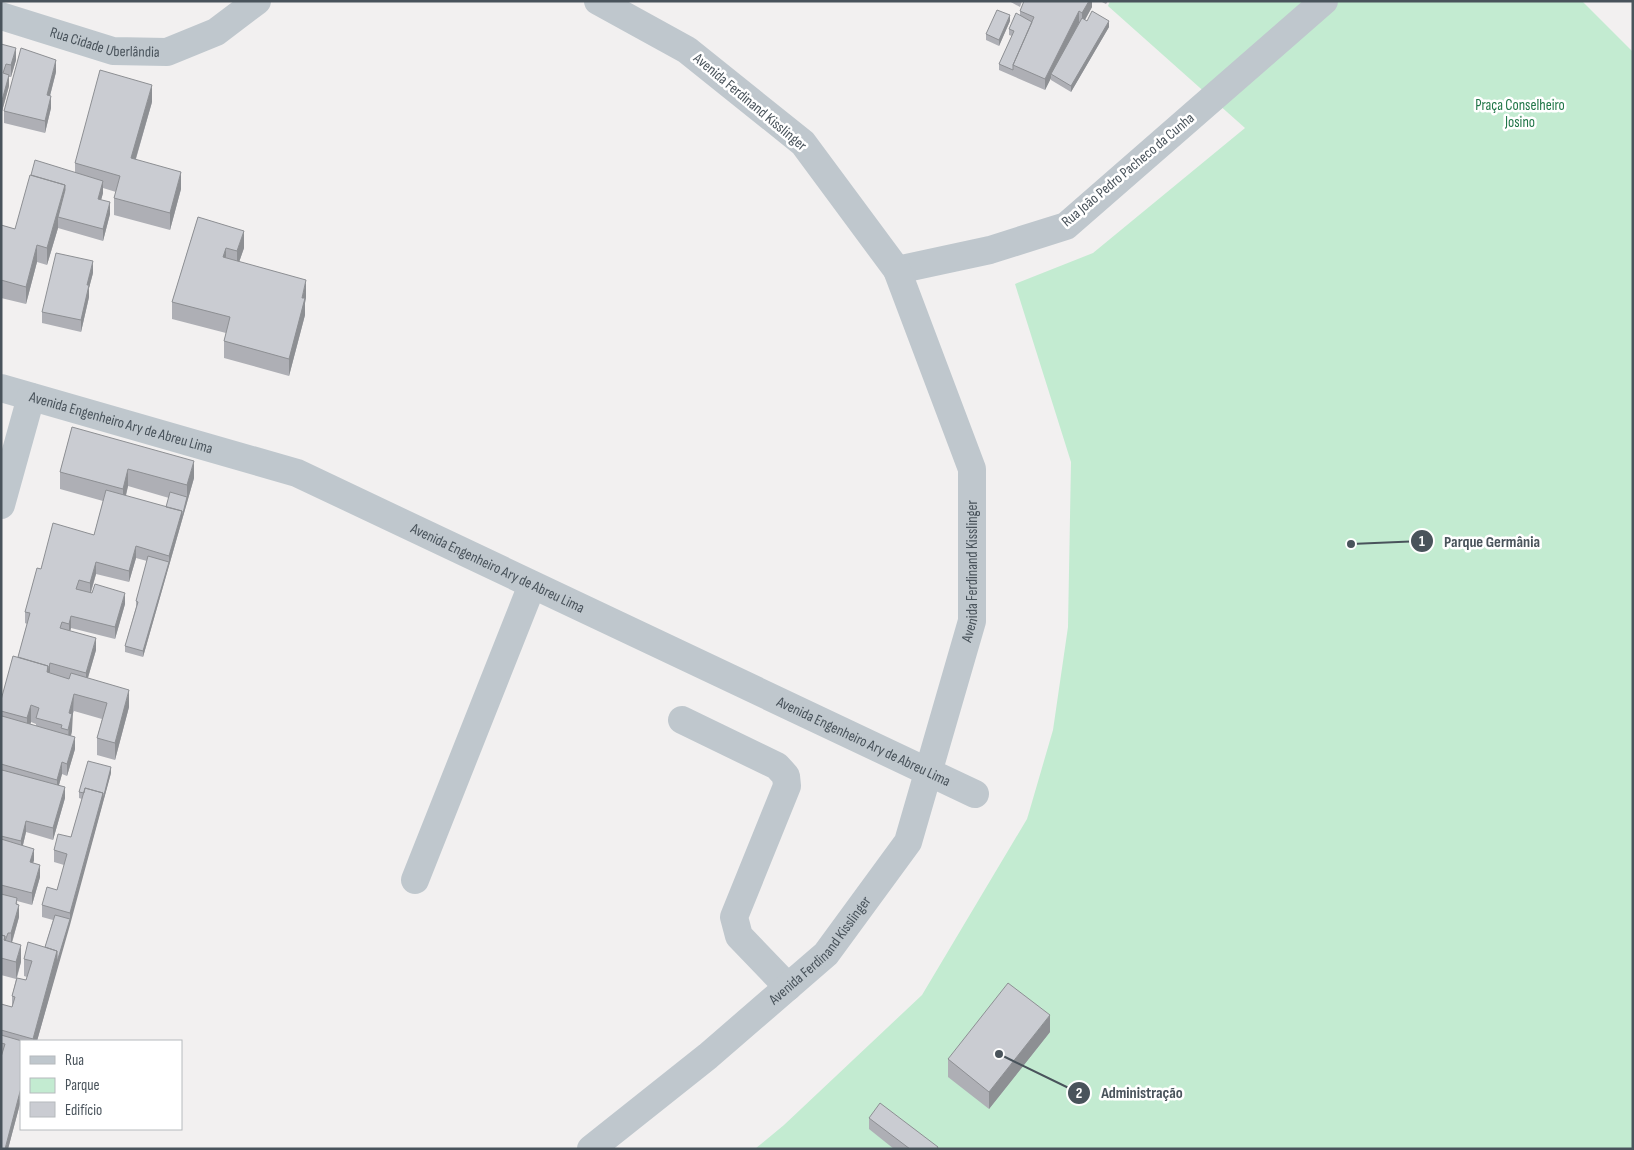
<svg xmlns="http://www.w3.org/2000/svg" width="1634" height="1150" font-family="'Sofia Sans Condensed',sans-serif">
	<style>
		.green { fill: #c3ebd1 }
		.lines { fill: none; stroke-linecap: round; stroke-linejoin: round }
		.minor { stroke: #bfc7cd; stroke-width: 28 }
		.wall { fill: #aeafb5; fill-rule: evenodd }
		.shaded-wall { fill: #8d8f93 }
		.building { fill: #caccd2; stroke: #8d8f93 }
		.labels { text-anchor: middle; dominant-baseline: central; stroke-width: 5; stroke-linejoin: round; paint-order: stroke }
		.street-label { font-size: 15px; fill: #49535b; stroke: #fff }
		.park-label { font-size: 15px; fill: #217648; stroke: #fff }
		.leader { fill: none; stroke: #49535b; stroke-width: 2 }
		.callout-dot { fill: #49535b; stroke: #fff; stroke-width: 2 }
		.mark-label { font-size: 15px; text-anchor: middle; font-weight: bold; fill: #fff }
		.callout-label { font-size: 16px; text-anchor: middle; font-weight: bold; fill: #49535b; stroke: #fff; stroke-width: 5; stroke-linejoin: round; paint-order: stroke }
	</style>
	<rect width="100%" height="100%" fill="#f2f0f0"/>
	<!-- green -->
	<path class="green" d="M1110,1h472l51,51v1097h-878l29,-24 138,-130 105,-176 3,-10 23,-79 15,-103 3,-165 -56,-178 78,-31 152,-125 -137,-122z"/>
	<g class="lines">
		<!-- minor -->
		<g class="minor">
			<path id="s1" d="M1,16l112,35 54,1 49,-20 41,-31"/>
			<path d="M897,270l93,-20 76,-24 258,-225"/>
			<path id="s2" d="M1,388l296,85 678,321"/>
			<path d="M1,505l30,-108"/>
			<path d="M682,720l95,46 9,10 1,10 -53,131 5,19 49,51"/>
			<path d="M415,880l117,-295"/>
			<path id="s3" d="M591,1149l117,-93 118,-102 82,-112 64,-221v-152l-75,-199 -94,-127 -116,-93 -89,-49"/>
		</g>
	</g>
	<!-- wall -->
	<path class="wall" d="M1009,1h13l-2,6z
		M1092,1v6l-7,13 24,7 -38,65 -20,-12v-2l-6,12 -46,-20v-6l13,-28 -3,-1v-6l11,-14v-4z
		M1100,1h8l-2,3z
		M1010,21l-11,25 -13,-6v-6z
		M1,44l15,16 -5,17h-2v9l-8,29z
		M56,72l-6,24 1,12 -6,25 -41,-10v-12z
		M152,102l-16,57 45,30 -11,41 -56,-15v-17l2,-6 -13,-4v5l-2,7 9,14 -7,27 -45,-13 -11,37 -10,-3 -11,42 -25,-6v-73l14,4 60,-57v-9z
		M198,217l46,31 -5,14 67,35 -1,6v12l-16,61 -65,-18v-17l2,-8 -54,-14v-17z
		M93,273l-4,15v9l-8,35 -39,-9v-11z
		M72,427l122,51 -51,179 -18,-5v-6l11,-39v-6l11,-40 -11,-3 -7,24 -33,-8 -5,19 34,11 -10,35 -44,-11 -1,3 26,19 -8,28 41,29 -14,53 -18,-5v-17l5,-19 -28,-8 -2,5v15l-1,5 4,13 -8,27 -5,-2 -3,11 6,13 -12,42 -27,-8 -3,13 11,15 -1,3 7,14 -8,28 -15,-4 2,16 -7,26 9,19 -4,16 9,2 1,-3 -3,-1v-17l21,-12 8,-27 -11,-3v-12l15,-15 7,-25 -10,-3v-12l17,-13 11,-38 -3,-1v-6l32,-19 -74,268h-16v59l-13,49 -7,-94v-51l11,3v-11l4,-17 -15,-4v-275l17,-43 9,-33 -2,-1v-11l16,-43 53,-34 9,-34 -43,-12v-17zM128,486l41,12 -3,9 -40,-11zM31,722l5,2v2l-6,-2z
		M1050,1032l-61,77 -41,-32v-18z
		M869,1118l69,31h-44l-25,-20z"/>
	<!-- shaded-wall -->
	<path class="shaded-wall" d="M1089,1h3v6l-10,18v-12z
		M1079,11v12l-26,52 -2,-1v4l-6,12v-11z
		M1010,15v6l-11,25v-6z
		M1109,21v6l-38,65v-6z
		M16,48v12l-5,17v-12z
		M56,60v12l-9,35v-12z
		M9,75v11l-8,29v-11z
		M152,85v17l-21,73v-17z
		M51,96v12l-6,25v-12z
		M181,172v17l-11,41v-17z
		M103,181v12l-5,18v-12z
		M65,185v17l-7,15v11l-11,37v-17z
		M110,202v12l-7,27v-12z
		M244,231v17l-7,20v-17z
		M37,245v17l-11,42v-17z
		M226,248v17l-3,-8z
		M93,261v12l-4,15v9l-8,35v-12l6,-35z
		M306,280v17l-1,6v12l-16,61v-17l13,-61z
		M194,461v17l-51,179v-6l26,-89v-6l13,-45 5,-14v-12z
		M128,469v17l-5,20v-17z
		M136,546v12l-7,24v-11z
		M96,562v12l-6,20v-11z
		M125,593v11l-10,35v-12z
		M71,616v12l-2,8v-12z
		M96,638v12l-10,34v-11z
		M50,663v12l-3,-3z
		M129,690v17l-14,53v-17z
		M74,694l-2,37 -4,16 1,-34z
		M31,705v17l-4,14v-18z
		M75,737v12l-8,27v-12z
		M62,762v12l-5,18v-12z
		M111,767v6l-41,152v-12l33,-120z
		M65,787v11l-12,42v-12z
		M26,821v11l-5,21v-12z
		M34,849v11l-4,14v-12z
		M40,865v12l-8,28v-12z
		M19,905v12l-8,28v-12z
		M70,919v6l-33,116h-4v-2l24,-88z
		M21,945v17l-5,17v-17z
		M1050,1015v17l-61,77v-17z
		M21,1088v12l-13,49h-3z"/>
	<!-- building -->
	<path class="building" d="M1024,1h65l-7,12 -3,-2 -34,68 -32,-14 21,-48 -14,-6z
		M997,10l13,5 -11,25 -13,-6z
		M1092,11l17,10 -38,65 -20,-12 31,-56 5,3z
		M1016,13l16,9 -19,43v5l-14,-6 15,-33 -5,-2z
		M1,44l15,4 -5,17 -5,-1 -3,9 6,2 -8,29z
		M21,48l35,12 -9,35 4,1 -6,25 -41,-10z
		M100,70l52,15 -21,73 50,14 -11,41 -56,-15 6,-22 -45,-13z
		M35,160l68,21 -5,18 12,3 -7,27 -45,-12 7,-27v-5l-34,-10z
		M30,175l35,10 -18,63 -10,-3 -11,42 -25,-7v-55l14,4z
		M198,217l46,14 -7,20 -11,-3 -3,9 83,23 -4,18h3l-16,61 -65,-18 6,-24 -58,-15z
		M56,253l37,8 -6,24h2l-8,35 -39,-8z
		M72,427l122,34 -7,24 -59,-16 -5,20 -63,-17z
		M106,490l76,21 -13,45 -33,-10 -7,25 -33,-9 -6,21 -11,-3 -3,9 16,4 3,-9 30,9 -10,34 -44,-11 -2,8 -7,-2 -2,6 36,10 -10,35 -36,-10 -2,9v-6l-30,-9 12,-44 -5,-1 12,-44 4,1 12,-46 41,12z
		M170,492l17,5 -5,20v-6l-16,-4z
		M148,556l21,6 -26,89 -18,-5 13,-44 -2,-1z
		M13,656l35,10 -1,6 22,7 2,-6 58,17 -14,53 -18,-5 10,-35 -33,-9 -5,19 3,1 -4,16 -7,-2 1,-3 -26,-7 3,-10 -8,-3 -4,13 -26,-7v-11z
		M2,716l73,21 -8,27 -5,-2 -5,18 -56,-16v-45z
		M88,761l23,6 -8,32v-6l-18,-5 -1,5 -5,-1z
		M2,770l63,17 -12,41 -27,-7 -5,20 -20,-5v-63z
		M85,788l18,5 -33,120 -28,-8 5,-18 10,3 10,-36 -13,-4 4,-16 13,3z
		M1,839l33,10 -4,13 10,3 -8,28 -31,-8z
		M1,894l16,4 -1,6 3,1 -8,28h-3l-3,8v-5l-4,-1z
		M55,915l15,4 -13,43v-11l-12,-4z
		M1,935l4,1 -1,4 17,5 -5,17 -15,-4z
		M28,942l29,9 -24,88 -32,-9v-26l11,3 3,-10 -3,-1 5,-18 9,2 6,-19 -8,-2z
		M1008,983l42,32 -61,77 -41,-33z
		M1,1035l21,6h-1v47l-16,61h-4v-92l4,-13 -4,-1z
		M880,1103l58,44 -1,2h-27l-41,-31z"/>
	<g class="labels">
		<!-- street labels -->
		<g class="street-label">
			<text stroke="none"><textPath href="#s1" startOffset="108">Rua Cidade Uberlândia</textPath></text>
			<text transform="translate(750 102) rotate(40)">Avenida Ferdinand Kisslinger</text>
			<text transform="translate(1128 170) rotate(-40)">Rua João Pedro Pacheco da Cunha</text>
			<text stroke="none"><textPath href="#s2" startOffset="125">Avenida Engenheiro Ary de Abreu Lima</textPath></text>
			<text stroke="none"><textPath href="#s2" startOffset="530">Avenida Engenheiro Ary de Abreu Lima</textPath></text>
			<text stroke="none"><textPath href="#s3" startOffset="724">Avenida Ferdinand Kisslinger</textPath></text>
			<text stroke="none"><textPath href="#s2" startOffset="935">Avenida Engenheiro Ary de Abreu Lima</textPath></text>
			<text stroke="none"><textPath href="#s3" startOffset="304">Avenida Ferdinand Kisslinger</textPath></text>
		</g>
		<!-- park labels -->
		<g class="park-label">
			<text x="1520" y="105">Praça Conselheiro<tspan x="1520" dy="17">Josino</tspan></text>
		</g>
	</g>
	<!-- callouts -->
	<path class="leader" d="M1351 544L1422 541M999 1054L1079 1093"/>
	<g class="callout-dot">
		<circle cx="1351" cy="544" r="5"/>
		<circle cx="999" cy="1054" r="5"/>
		<circle cx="1422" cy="541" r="12"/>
		<circle cx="1079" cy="1093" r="12"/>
	</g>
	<g class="mark-label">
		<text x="1422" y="546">1</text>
		<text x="1079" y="1098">2</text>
	</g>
	<g class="callout-label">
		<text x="1492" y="547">Parque Germânia</text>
		<text x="1142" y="1098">Administração</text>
	</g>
	<!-- border -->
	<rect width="1634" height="1150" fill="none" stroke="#49535b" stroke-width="5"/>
	<!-- legend -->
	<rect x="20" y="1040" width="162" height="90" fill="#ffffff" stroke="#b6babd"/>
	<rect x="30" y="1056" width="25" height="8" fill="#bfc7cd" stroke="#b6babd"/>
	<text x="65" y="1065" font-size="15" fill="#49535b">Rua</text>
	<rect x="30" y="1078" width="25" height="15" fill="#c3ebd1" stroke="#b6babd"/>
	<text x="65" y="1090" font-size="15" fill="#49535b">Parque</text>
	<rect x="30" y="1102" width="25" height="15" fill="#caccd2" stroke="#b6babd"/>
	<text x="65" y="1115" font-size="15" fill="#49535b">Edifício</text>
</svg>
